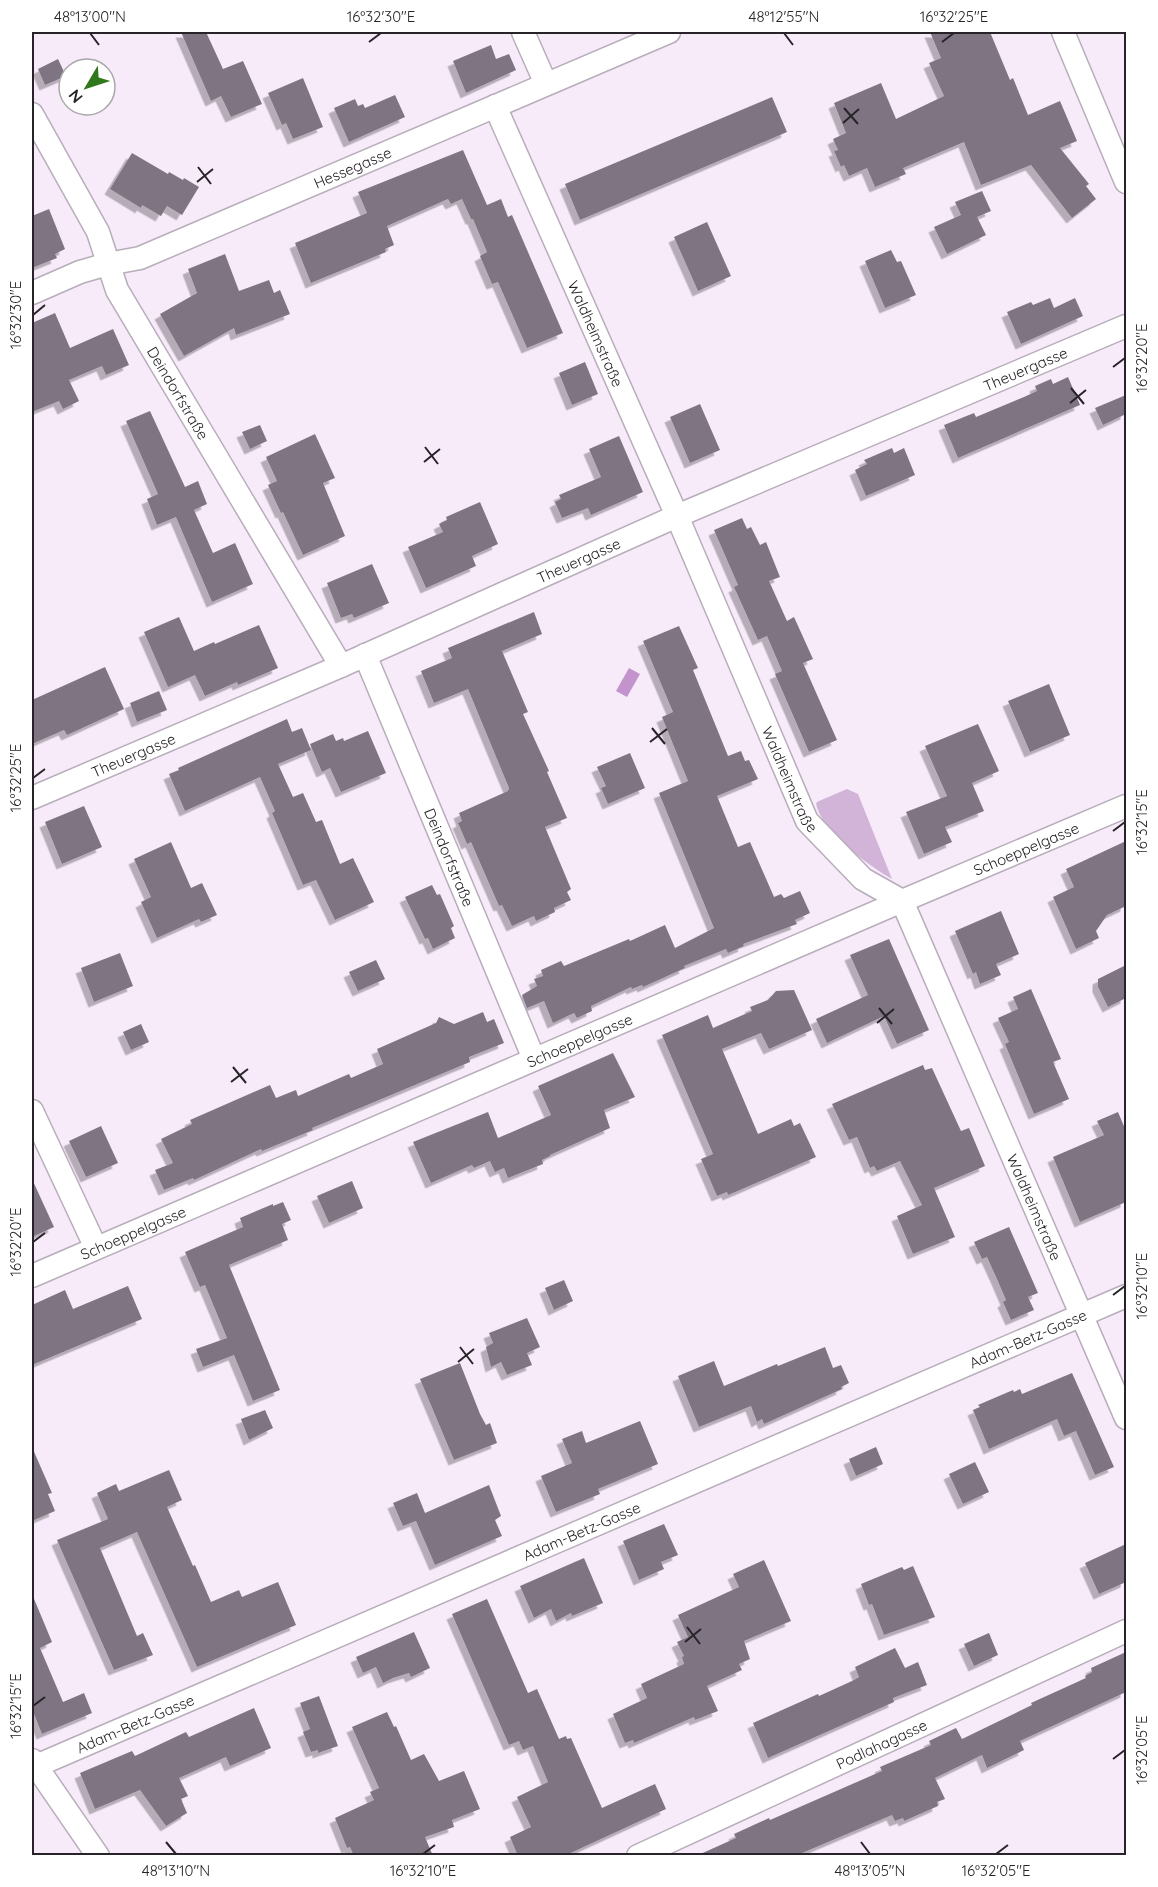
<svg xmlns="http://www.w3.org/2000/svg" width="1158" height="1887" font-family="Quicksand,sans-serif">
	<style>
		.green { fill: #d2b4d9 }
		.water { fill: #c293cd }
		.building { fill: #7f7582; filter: url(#shadow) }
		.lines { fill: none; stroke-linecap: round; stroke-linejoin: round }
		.street-casing { stroke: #b8adba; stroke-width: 25 }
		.street { stroke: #fff; stroke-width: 22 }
		.ticks { fill: none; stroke: #272328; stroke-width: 2 }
		.labels { text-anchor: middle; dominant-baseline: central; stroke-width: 6; stroke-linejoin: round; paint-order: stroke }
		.street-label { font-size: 15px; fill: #272328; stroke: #fff }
		.neatline { fill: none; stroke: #272328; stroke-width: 2 }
		.ticks-label { font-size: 15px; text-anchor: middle; fill: #272328 }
	</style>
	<defs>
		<filter id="shadow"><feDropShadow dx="-5.5" dy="5.5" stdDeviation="0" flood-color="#0004"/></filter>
	</defs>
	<rect width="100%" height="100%" fill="#f7ebfa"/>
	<!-- green -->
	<path class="green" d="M847,789l11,5 34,85c-23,-13 -72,-48 -76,-76l3,-2z"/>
	<!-- water -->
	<path class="water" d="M629,668l11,6 -13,23 -11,-6z"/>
	<!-- building -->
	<path class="building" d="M181,32h25l17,37 20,-8 19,43 -31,13 -10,-21 -10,5z
		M930,32h60l20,48 3,-2 15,37 32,-14 17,40 -17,7 29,36 -3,2 10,13 -24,19 -41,-53 -50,20 -17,-43 -61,26 3,6 -31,13 -8,-19 -18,8 -5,-11 -3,2 -7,-16 4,-1 -5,-11 13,-6 -12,-30 47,-20 15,36 48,-23 -15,-33 12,-5z
		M491,45l5,14 13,-5 7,16 -50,23 -13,-32z
		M58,59l8,17 -21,9 -7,-16z
		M303,78l20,49 -30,12 -7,-16 -4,2 -14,-32z
		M395,95l10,22 -56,25 -15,-34 21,-9 3,7 5,-2 2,4z
		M772,97l15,35 -207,88 -15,-36z
		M463,150l24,55 14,-6 7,18 4,-2 51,118 -36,15 -29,-66 -6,2 -12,-28 7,-4 -14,-33h-2l-9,-20 -11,5 -3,-5 -61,27 7,19 -9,4 1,3 -75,31 -16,-40 72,-30 -9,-21z
		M132,153l36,21 1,-2 14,8 1,-2 15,9 -17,28 -15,-9 -6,10 -19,-11 -1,3 -31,-19z
		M982,191l9,20 -14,6 9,18 -39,19 -13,-27 27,-12 -6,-13z
		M49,209l16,40 -10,5 2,4 -25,10v-52z
		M707,222l24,54 -33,15 -24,-54z
		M891,250l6,12 4,-1 15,34 -31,13 -20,-47z
		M225,254l14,37 30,-11 5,13 6,-3 10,24 -54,21 -2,-7 -50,28 -24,-42 37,-21 -9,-24z
		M1050,298l4,10 21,-10 8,18 -62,28 -14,-32 24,-10 2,3z
		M55,313l15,35 43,-19 16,36 -23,10 -4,-9 -33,14 10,21 -16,8 -4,-8 -27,11v-89z
		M585,362l13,32 -26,11 -13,-32z
		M1068,377l12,28 -122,53 -14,-33 30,-12 2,4 48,-20 13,-6 -2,-5 16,-7 2,5z
		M1126,395v19l-23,11 -8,-17z
		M700,404l20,46 -30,13 -20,-46z
		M150,411l35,76 13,-6 9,23 -13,6 19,43 22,-10 18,41 -41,18 -36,-85 -19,8 -10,-26 11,-5 -32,-73z
		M260,425l7,16 -17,8 -8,-17z
		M315,434l20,44 -12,5 22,53 -42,19 -20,-43 -2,1 -13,-28 9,-4 -11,-24z
		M619,436l24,56 -52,23 -3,-7 -26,10 -7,-16 6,-3 -2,-4 42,-18 -12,-28z
		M892,448l2,5 10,-5 11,27 -49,21 -11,-26 12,-6 -3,-4z
		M480,502l18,42 -26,12 4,10 -50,22 -18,-41 35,-15 -4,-8 8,-4 -1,-3z
		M742,518l5,11 4,-2 9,18 6,-3 14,35 -11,4 18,40 7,-4 19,42 -10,4 34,77 -28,12 -34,-78 7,-3 -15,-35 -9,4 -24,-53 4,-2 -24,-55z
		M372,564l17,39 -35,15 -2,-4 -11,4 -14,-35z
		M534,612l8,22 -40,17 26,61 -5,2 26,57 -2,1 20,46 -22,9 26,62 -4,3 4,8 -17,8 1,4 -19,9 -2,-5 -22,10 -10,-21 -3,1 -28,-64 -4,2 -9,-21 4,-2 -3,-8 49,-22 1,-3 -41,-99 -34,14 -13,-32 31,-13 -4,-10z
		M179,617l15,34 20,-9 1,2 44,-19 19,43 -40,17 -1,-3 -32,14 -10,-21 -27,12 -24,-55z
		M679,626l19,42 -5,2 35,86 13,-5 4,10 4,-1 9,19 -41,17 21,51 12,-5 24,55 7,-3 3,4 16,-7 10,22 -15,7 2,4 -54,20 1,2 -16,7 -2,-4 -42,17 1,2 -42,19 -1,-2 -10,4 -1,-2 -40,19 1,5 -15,7 -3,-5 -21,10 -9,-22 -17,7 -5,-13 15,-9 -3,-7 9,-3 -2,-6 20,-9 3,5 65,-27 1,2 35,-16 10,23 39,-20 -55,-135 29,-12 -26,-64 11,-5 -30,-71z
		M105,667l19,42 -57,26 -3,-5 -32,14v-44z
		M1049,684l21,51 -40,17 -22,-51z
		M159,691l8,19 -30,12 -7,-19z
		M287,719l5,13 10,-4 9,22 -33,14 15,33 10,-4 13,29 6,-2 18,44 13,-6 21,44 -39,18 -19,-40 -13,5 -31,-72 3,-2 -15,-34 -75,34 -16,-37 10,-4 -1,-2z
		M978,724l21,47 -27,12 12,28 -39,16 7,15 -28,12 -18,-42 41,-16 -22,-50z
		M368,731l18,42 -45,19 -11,-24 -8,4 -12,-28 23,-10 3,7 7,-3 1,3z
		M630,753l15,35 -37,16 -7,-16 5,-2 -9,-19z
		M84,806l18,41 -40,17 -17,-42z
		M1126,841v65l-19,9 -11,16 3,7 -23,11 -23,-52 21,-10 -8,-18z
		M171,842l20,46 11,-5 15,32 -16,7 -2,-3 -42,19 -16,-36 10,-5 -17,-38z
		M432,885l5,10 3,-1 14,32 -3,2 4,10 -22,11 -5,-11 -3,1 -20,-42z
		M1001,911l18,43 -23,10 5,11 -21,9 -4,-12 -3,2 -18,-43z
		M889,939l40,91 -32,14 -13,-28 -57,27 -11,-24 52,-24 -18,-40z
		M120,953l13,33 -39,16 -13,-34z
		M376,960l9,19 -27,12 -9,-19z
		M1126,965v33l-18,9 -10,-20v-8z
		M1031,989l30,70 -8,3 16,37 -35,15 -29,-70 4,-2 -11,-24 20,-9 -5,-12z
		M794,990l18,40 -43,19 -8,-16 -39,16 36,85 33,-15 3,7 6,-3 16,34 -76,33 -12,5 -1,-3 -10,4 -16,-37 12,-5 -51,-119 46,-20 5,13 39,-17 -2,-4 18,-7 8,-9z
		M483,1012l4,10 7,-3 10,24 -35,14 1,5 -158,66 1,2 -51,21 -1,-2 -67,31 -1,-2 -29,12 -9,-20 18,-7 -12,-24 31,-15 -2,-4 80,-35 6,13 20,-8 2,6 51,-22 2,4 32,-14 -6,-15 59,-26 3,-6 15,7z
		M141,1024l8,18 -18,8 -8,-18z
		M613,1053l22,44 -31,13 6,18 -60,27v1l-8,4 1,4 -35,14 -4,-10 -9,4 -5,-11 -16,7 -2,-3 -41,18 -18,-41 75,-30 10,26 53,-23 -13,-29z
		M923,1065l2,5 7,-2 29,63 8,-3 16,38 -51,22 21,49 -42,17 -16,-38 25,-11 -22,-44 -23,10 -3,-5 -4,2 -13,-31 -8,3 -17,-36z
		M1118,1112l8,19v71l-46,20 -27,-65 51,-22 -7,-14z
		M101,1126l17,37 -32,14 -17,-36z
		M32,1179l22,48 -22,10z
		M352,1181l11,27 -34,15 -12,-27z
		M283,1202l8,18 -9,4 6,16 -59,25 51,125 -27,11 -19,-46 -31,12 -7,-18 31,-11 -22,-53 -5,2 -15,-35 58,-25 -3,-9 33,-14v2z
		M1009,1227l29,66 -10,4 6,13 -23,10 -8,-18 3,-2 -9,-21 -10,-22 -5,2 -8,-17z
		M564,1280l9,21 -19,9 -9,-22z
		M128,1286l14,33 -110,46v-60l33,-15 8,19z
		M527,1318l13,29 -13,6 5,12 -25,10 -6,-13 -10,5 -5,-20 7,-4 -4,-10z
		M825,1347l8,21 8,-3 8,18 -8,4 1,2 -78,35 -2,-5 -5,3 -6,-16 -52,21 -21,-51 36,-15 10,25 53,-22 1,2z
		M460,1363l20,51 6,11 4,-2 7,20 -43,17 -34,-81z
		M1072,1373l42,94 -19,8 -19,-44 -12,5 -7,-17 -68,30 -16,-39 7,-3 -2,-2 35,-15 1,2 6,-3 2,5z
		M265,1410l8,18 -24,12 -8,-21z
		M640,1421l18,43 -60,25 2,5 -44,18 -15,-36 31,-13 -10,-24 20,-8 4,12z
		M32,1447l20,46 -4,1 7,17 -23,10z
		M876,1447l7,17 -27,12 -7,-17z
		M975,1462l14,30 -26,12 -14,-30z
		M169,1470l13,30 -15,7 26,59 2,-1 16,37 28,-12 3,7 36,-15 18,43 -99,42 -60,-135 -37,16 37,88 6,-3 10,22 -39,15 -57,-130 51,-21 -11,-26 19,-9 3,7z
		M489,1485l12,31 -6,4 7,16 -67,29 -19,-44 -13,5 -10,-23 24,-10 8,20z
		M664,1524l14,31 -17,7 3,7 -25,11 -16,-39z
		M1126,1544v38l-27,12 -14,-31z
		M584,1558l19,45 -31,13 -1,-3 -15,8 -5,-12 -17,9 -14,-32z
		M764,1560l27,61 -47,20 6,18 -11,5 3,6 -35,16 11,25 -23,9 -1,-3 -60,26 -1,-3 -8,3 -12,-29 34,-16 -6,-14 43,-20 -2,-7 2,-1 -7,-14 11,-5 -10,-22 61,-28 -6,-13z
		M913,1566l22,51 -51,18 -12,-31 -3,1 -8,-21 41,-17 2,3z
		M32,1594l20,48 -12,6 23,54 21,-9 8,20 -50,21 -10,-25z
		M487,1599l41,94 9,-4 22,50 7,-3 1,3 4,-1 31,70 53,-24 11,25 -102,47h-46l-8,-19 21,-10 -14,-30 31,-15 -15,-36 -10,4 -4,-9 -10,4 -57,-131z
		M414,1632l16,36 -19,9 -2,-4 -16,5 -10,5 -7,-16 -13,6 -7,-16z
		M989,1633l9,22 -24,11 -10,-22z
		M895,1648l10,20 13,-6 9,23 -34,13 1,4 -126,56 -15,-35 65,-29 1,2 33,-15 7,-4 -4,-10z
		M1126,1652v40l-106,49 4,9 -37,18 -5,-13 -47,23 10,21 -8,3 1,4 -34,15 -1,-3 -8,3 -3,-6 -97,41h-99l40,-18 -2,-4 35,-16 1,2 112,-49 -2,-4 51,-22 -2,-4 27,-13 6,11 70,-34 -1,-2 55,-25 -1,-2 7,-4 -1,-4z
		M319,1696l19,50 -20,7v-3l-7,2 -8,-20 7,-3 -10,-26z
		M254,1708l17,40 -41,18 -4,-9 -47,21 9,18 -7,3 6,14 -21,13 -26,-36 -45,19 -15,-36 52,-22 3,5 51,-24 3,5z
		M387,1712l7,15 2,-1 15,34 13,-6 15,27 25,-10 16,38 -28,11 2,7 -29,10 8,19h-79l-4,-9 -3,1 -12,-30 39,-18 -4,-8 9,-4 -27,-61z"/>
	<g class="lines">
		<!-- street casing -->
		<g class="street-casing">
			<g id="street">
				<path d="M523,32l23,52"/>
				<path d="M1063,32l63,150"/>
				<path id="s1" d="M495,106l182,410 130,305 56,58 39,22 224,517"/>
				<path id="s2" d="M32,114l66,118 19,58 224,376"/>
				<path id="s3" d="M32,293l48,-21 28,-8 32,-6 529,-226"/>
				<path id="s4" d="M365,655l169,404"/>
				<path id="s5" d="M32,798l309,-132 336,-150 449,-190"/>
				<path d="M32,1111l64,137"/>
				<path id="s6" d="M32,1276l870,-375 224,-95"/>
				<path d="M32,1760l66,96"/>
				<path id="s7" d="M36,1766l1090,-470"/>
				<path id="s8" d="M638,1856l488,-225"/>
			</g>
		</g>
		<!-- street -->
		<use href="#street" class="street"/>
	</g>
	<!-- ticks -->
	<path class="ticks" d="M90,33l9,12M784,33l9,12M369,42l12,-9M942,42l12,-9M844,108l14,16M843,123l16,-14M198,167l13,17M197,182l16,-13M33,315l12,-10M1113,367l12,-9M1071,388l13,16M1070,403l16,-13M425,447l13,17M424,462l16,-13M652,728l13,16M650,742l17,-13M33,778l12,-9M1113,831l12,-9M879,1008l13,16M877,1023l17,-14M233,1067l13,16M231,1082l17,-13M33,1242l12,-9M1113,1295l12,-9M460,1347l13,17M458,1362l16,-13M687,1627l13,17M685,1642l16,-13M33,1706l12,-9M1113,1759l12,-9M166,1842l10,12M861,1842l9,12M423,1854l12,-9M996,1854l12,-9"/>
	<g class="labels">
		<!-- street labels -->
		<g class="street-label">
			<text stroke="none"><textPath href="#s3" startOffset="345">Hessegasse</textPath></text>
			<text stroke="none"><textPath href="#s1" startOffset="249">Waldheimstraße</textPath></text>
			<text stroke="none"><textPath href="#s5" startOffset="1082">Theuergasse</textPath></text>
			<text stroke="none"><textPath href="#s2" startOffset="316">Deindorfstraße</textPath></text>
			<text stroke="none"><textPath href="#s5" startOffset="596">Theuergasse</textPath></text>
			<text stroke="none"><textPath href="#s5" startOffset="110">Theuergasse</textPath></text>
			<text stroke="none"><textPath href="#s1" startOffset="735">Waldheimstraße</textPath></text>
			<text stroke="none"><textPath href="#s6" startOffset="1082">Schoeppelgasse</textPath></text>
			<text stroke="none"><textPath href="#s4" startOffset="219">Deindorfstraße</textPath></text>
			<text stroke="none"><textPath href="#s6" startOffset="596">Schoeppelgasse</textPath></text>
			<text stroke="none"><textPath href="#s1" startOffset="1239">Waldheimstraße</textPath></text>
			<text stroke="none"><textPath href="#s6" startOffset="110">Schoeppelgasse</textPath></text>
			<text stroke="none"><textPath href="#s7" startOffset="1080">Adam-Betz-Gasse</textPath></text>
			<text stroke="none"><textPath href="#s7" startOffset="594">Adam-Betz-Gasse</textPath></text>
			<text stroke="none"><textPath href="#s7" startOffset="108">Adam-Betz-Gasse</textPath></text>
			<text stroke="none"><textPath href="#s8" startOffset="268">Podlahagasse</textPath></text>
		</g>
	</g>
	<!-- border -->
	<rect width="1158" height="1887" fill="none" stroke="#ffffff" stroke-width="66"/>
	<!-- north arrow -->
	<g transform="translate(87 87) rotate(231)"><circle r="28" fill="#ffffff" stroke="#a9a7a9" stroke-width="1.5"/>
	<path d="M0-4.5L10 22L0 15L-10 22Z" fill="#30781b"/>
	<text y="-9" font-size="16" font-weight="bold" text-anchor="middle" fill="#272328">N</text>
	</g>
	<rect x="33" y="33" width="1092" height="1821" class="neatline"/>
	<g class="ticks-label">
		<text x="90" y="22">48°13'00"N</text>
		<text x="381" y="22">16°32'30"E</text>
		<text x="784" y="22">48°12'55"N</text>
		<text x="954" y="22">16°32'25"E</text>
		<text transform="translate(16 315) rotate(-90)" y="5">16°32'30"E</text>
		<text transform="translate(1142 358) rotate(-90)" y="5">16°32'20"E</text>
		<text transform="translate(16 778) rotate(-90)" y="5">16°32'25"E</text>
		<text transform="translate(1142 822) rotate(-90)" y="5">16°32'15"E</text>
		<text transform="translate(16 1242) rotate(-90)" y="5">16°32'20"E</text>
		<text transform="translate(1142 1286) rotate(-90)" y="5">16°32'10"E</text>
		<text transform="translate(16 1706) rotate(-90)" y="5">16°32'15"E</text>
		<text transform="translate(1142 1750) rotate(-90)" y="5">16°32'05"E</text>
		<text x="176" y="1876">48°13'10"N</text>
		<text x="423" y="1876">16°32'10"E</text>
		<text x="870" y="1876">48°13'05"N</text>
		<text x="996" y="1876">16°32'05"E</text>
	</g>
</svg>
